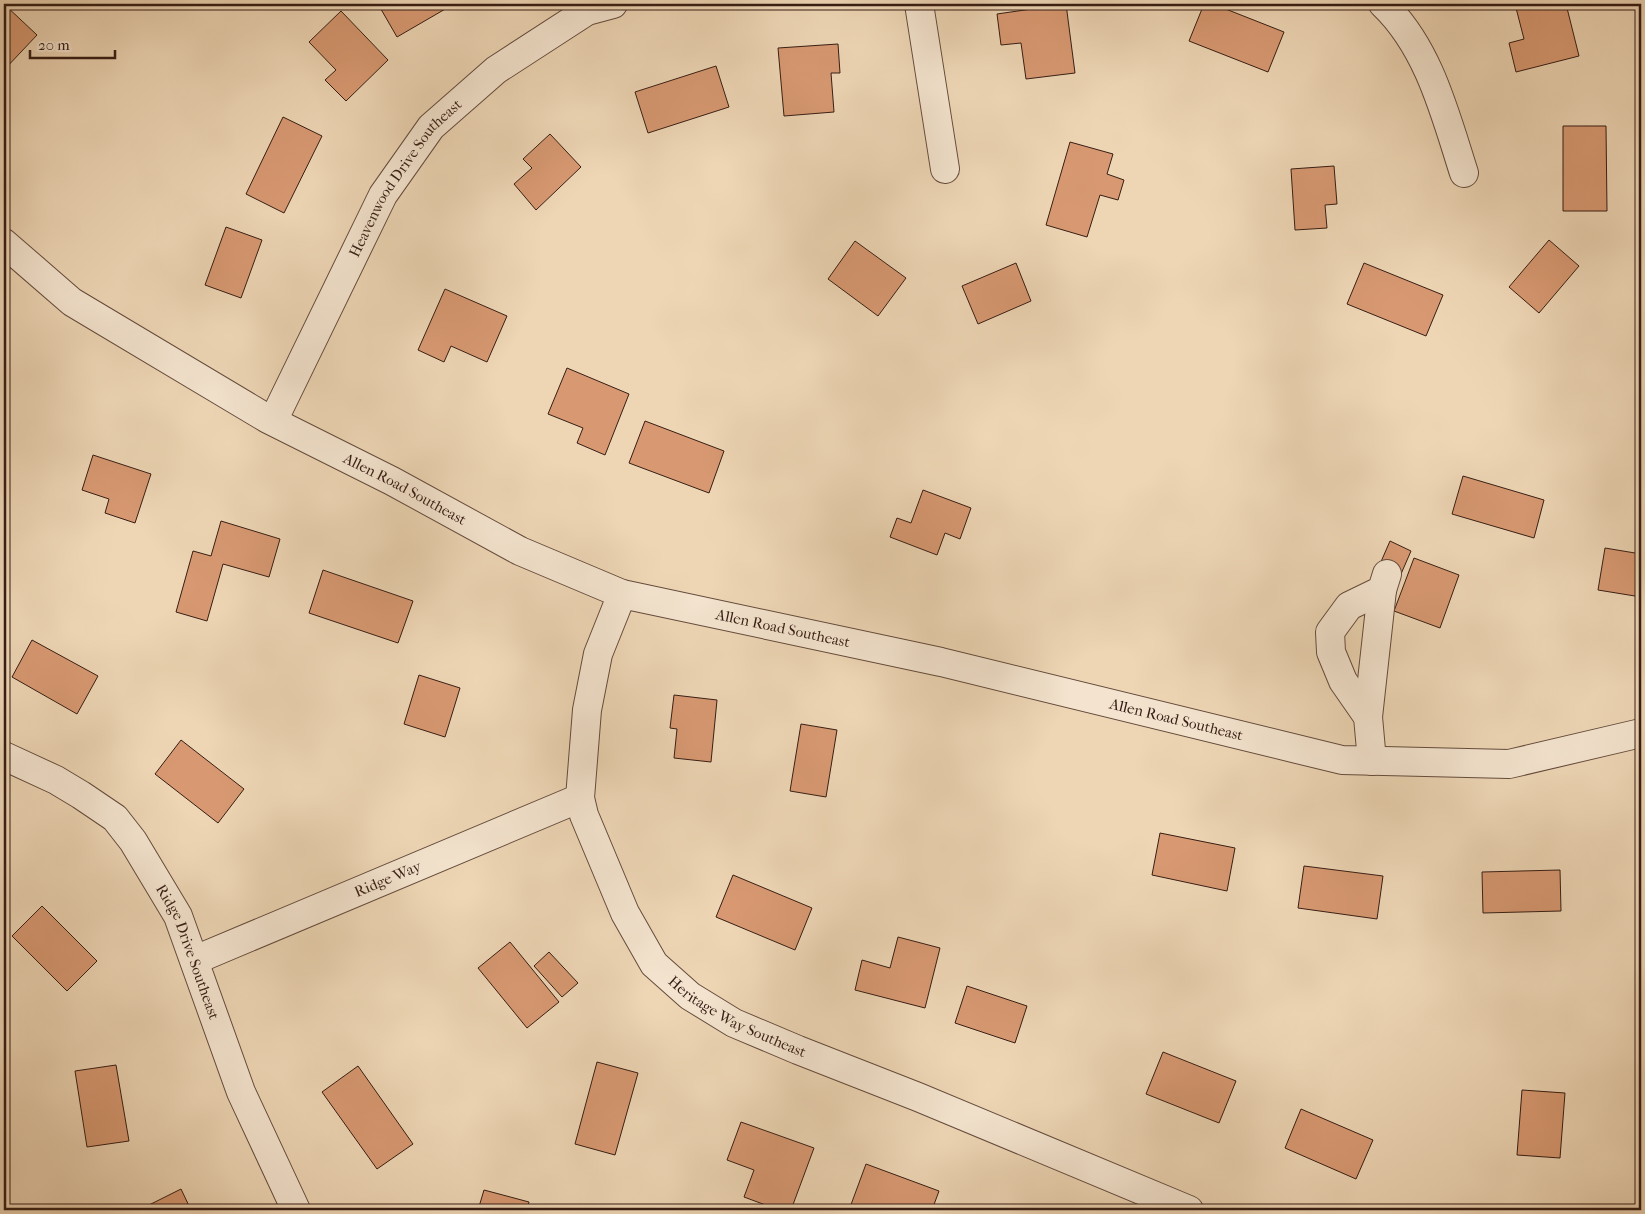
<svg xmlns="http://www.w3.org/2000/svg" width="1645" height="1214" font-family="'IM FELL French Canon',serif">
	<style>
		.building { fill: #d89972; stroke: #361d14 }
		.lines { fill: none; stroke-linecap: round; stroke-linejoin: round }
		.minor-casing { stroke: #644b3c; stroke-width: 30 }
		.minor { stroke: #f4e4cf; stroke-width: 28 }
		.labels { text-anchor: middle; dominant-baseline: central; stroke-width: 5; stroke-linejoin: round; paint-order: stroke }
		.street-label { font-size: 15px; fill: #361d14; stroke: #f4e4cf }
	</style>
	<rect width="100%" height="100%" fill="#eed6b5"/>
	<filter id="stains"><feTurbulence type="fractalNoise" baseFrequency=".004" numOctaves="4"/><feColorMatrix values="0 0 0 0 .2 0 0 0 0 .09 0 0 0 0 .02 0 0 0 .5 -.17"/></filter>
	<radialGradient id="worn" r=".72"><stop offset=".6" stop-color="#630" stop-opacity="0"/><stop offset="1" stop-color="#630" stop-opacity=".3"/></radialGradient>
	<!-- building -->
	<path class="building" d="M4,4l33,31 -33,35z
		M378,4h67l2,4 -50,29z
		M1066,4l9,69 -49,6 -5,-36 -20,2 -4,-31z
		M1204,4h9l71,28 -16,40 -79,-31z
		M1515,4h51l13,52 -63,16 -7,-29 15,-4z
		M341,11l47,49 -42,41 -21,-21 11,-10 -27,-28z
		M838,44l2,29h-9l3,39 -50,4 -6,-68z
		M716,66l13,41 -81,26 -13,-41z
		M283,117l39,19 -38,77 -38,-19z
		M1563,126h43l1,85h-44z
		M550,134l31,33 -45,43 -22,-26 18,-16 -9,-9z
		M1070,142l43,12 -6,20 17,6 -6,20 -18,-5 -13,42 -41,-12z
		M1334,166l3,38 -12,1 2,23 -32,2 -4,-61z
		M226,227l36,13 -21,58 -36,-13z
		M1549,240l30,26 -40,47 -30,-26z
		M855,241l51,37 -28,38 -50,-37z
		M1016,263l15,38 -53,23 -16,-38z
		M1364,263l79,32 -17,41 -79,-32z
		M445,289l62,27 -20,46 -36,-16 -7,16 -26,-12z
		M567,368l62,26 -24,61 -28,-12 6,-15 -35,-14z
		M645,421l79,30 -15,42 -80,-30z
		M93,455l58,19 -16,49 -30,-10 4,-14 -27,-9z
		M1463,476l81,24 -10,38 -82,-24z
		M923,490l48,18 -11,31 -15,-6 -8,22 -47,-18 7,-19 14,5z
		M221,521l59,18 -11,38 -46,-13 -16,57 -31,-9 17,-61 18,5z
		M1390,541l21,10 -10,23 -21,-10z
		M1605,548l36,6v43l-43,-7z
		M1414,558l45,17 -19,53 -46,-17z
		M323,570l90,31 -15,42 -89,-30z
		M32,640l66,36 -21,38 -65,-37z
		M419,675l41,13 -15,49 -41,-13z
		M674,695l43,5 -6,62 -37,-4 3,-29 -7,-1z
		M801,724l36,6 -11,67 -36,-6z
		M181,740l63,49 -26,34 -63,-49z
		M1160,833l75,15 -8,43 -75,-16z
		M1304,866l79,10 -6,43 -79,-11z
		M1560,870l1,41 -78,2 -1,-41z
		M733,875l79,33 -17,42 -79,-33z
		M42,906l55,55 -30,30 -55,-55z
		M898,937l42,11 -15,60 -70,-18 7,-30 28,8z
		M510,942l49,60 -32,26 -49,-60z
		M549,952l29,31 -16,14 -28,-31z
		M967,986l60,20 -12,37 -60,-20z
		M1163,1052l73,29 -17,42 -73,-29z
		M597,1062l41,11 -23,82 -40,-11z
		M116,1065l13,76 -42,6 -12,-76z
		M358,1066l55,78 -36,25 -55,-77z
		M1522,1090l43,3 -5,65 -43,-3z
		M1301,1109l72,31 -17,39 -71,-31z
		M741,1122l73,26 -23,62h-12l-35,-13 10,-27 -27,-10z
		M866,1164l73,27 -7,19h-83z
		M181,1189l10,21h-45l-1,-3z
		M484,1190l45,12 -2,8h-49z"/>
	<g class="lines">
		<!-- minor casing -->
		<g class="minor-casing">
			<g id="minor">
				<path d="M919,4l26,165"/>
				<path d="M1383,4c46,44 62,110 81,169"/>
				<path id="s1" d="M4,243l68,59 196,117 124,62 128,70 102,43 319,68 401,98 167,4 132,-31"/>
				<path id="s2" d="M273,421l110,-226 48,-68 65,-57 91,-59 26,-7"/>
				<path id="s3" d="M622,594l-24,60 -11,56 -7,88 4,17 41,98 29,51 36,32 44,27 64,27 120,47 271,113"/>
				<path d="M1368,717l14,-127"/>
				<path id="s4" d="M4,756l52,24 25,15 34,23 18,23 45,75 63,176 55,118"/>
				<path d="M1372,761l-4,-44 -25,-36 -12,-29 -1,-20 19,-26 33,-16 5,-16"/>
				<path id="s5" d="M195,960l385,-162"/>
			</g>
		</g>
		<!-- minor -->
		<use href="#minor" class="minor"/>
	</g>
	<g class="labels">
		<!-- street labels -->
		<g class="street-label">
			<text stroke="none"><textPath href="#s2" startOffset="278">Heavenwood Drive Southeast</textPath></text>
			<text stroke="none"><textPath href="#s1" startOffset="472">Allen Road Southeast</textPath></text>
			<text stroke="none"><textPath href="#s1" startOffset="878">Allen Road Southeast</textPath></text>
			<text stroke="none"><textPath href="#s1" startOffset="1282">Allen Road Southeast</textPath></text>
			<text stroke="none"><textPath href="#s5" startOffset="209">Ridge Way</textPath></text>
			<text stroke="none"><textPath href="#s4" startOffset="281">Ridge Drive Southeast</textPath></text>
			<text stroke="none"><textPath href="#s3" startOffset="492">Heritage Way Southeast</textPath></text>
		</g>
	</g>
	<!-- margin -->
	<rect width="1645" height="1214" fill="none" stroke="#eed6b5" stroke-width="20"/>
	<rect x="5" y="5" width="1635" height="1204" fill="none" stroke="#361d14" stroke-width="2.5"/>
	<rect x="10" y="10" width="1625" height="1194" fill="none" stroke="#361d14"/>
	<!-- scale -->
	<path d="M30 50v8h85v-8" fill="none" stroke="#361d14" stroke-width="2.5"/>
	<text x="38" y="50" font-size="15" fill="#361d14" stroke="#f4e4cf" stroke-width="4" paint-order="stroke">20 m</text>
	<rect width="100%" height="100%" filter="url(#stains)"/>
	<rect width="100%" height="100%" fill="url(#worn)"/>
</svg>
